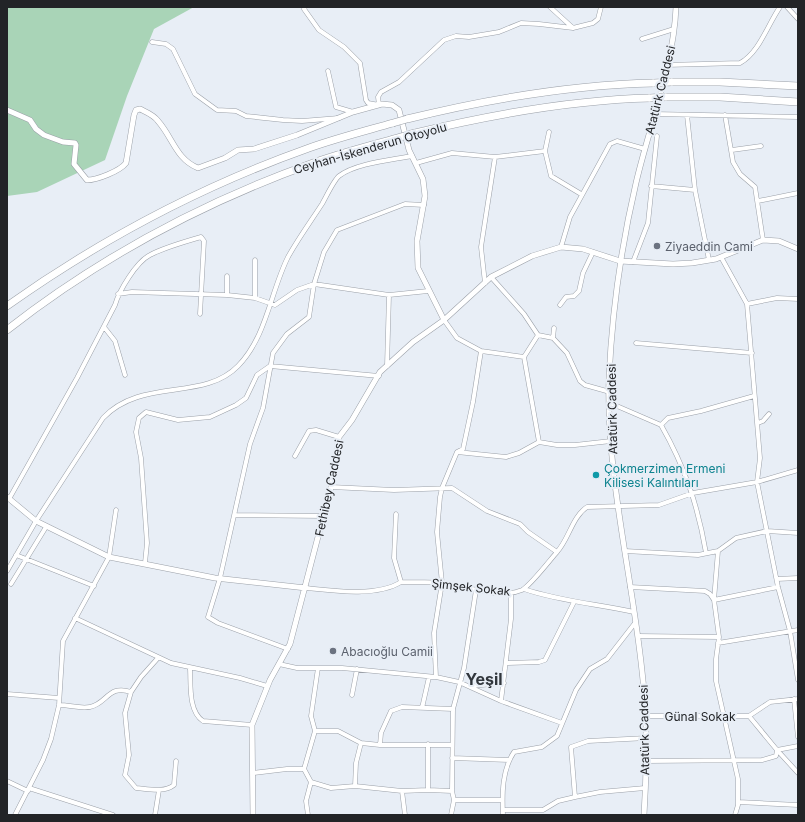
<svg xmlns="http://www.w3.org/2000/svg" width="805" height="822" font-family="Inter,sans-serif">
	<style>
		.green { fill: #a9d4b7 }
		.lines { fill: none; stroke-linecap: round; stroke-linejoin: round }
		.minor-casing { stroke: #9ba0a8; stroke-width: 5 }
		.tertiary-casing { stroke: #9ba0a8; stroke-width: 6 }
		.motorway-casing { stroke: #9ba0a8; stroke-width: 8 }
		.minor { stroke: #fff; stroke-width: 4 }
		.tertiary { stroke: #fff; stroke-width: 5 }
		.motorway { stroke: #fff; stroke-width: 7 }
		.motorway-bridge-casing { stroke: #9ba0a8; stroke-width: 8; stroke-linecap: butt }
		.motorway-bridge { stroke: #fff; stroke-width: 7 }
		.worship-dot { fill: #6b7280; stroke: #e8eef6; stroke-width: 1.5 }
		.culture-dot { fill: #0f9aa8; stroke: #e8eef6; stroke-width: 1.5 }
		.labels { text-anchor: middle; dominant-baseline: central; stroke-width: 4; stroke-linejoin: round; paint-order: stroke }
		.street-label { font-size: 12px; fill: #222427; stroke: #e8eef6 }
		.worship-label { font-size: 12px; fill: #5b616d; stroke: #e8eef6; text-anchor: start }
		.culture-label { font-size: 12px; fill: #0d838f; stroke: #e8eef6; text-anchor: start }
		.district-label { font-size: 16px; font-weight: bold; fill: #31363c; stroke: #e8eef6 }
	</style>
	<rect width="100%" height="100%" fill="#e8eef6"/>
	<!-- green -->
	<path class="green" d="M7,7h187l-40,22 -27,67 -22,64 -68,32 -30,4z"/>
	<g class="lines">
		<!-- minor casing -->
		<g class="minor-casing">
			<path id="minor" d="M305,7l-1,2 15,21 25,17 16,16 6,37 2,3 11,2 -1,-8 3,-5 18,-10 45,-42 12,-4 13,1 30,-5 22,-9 18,1 34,4 20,-5 5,-4 3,-12
				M550,7l23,21
				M787,7l11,12
				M642,39l32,-10
				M152,42l14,2 7,5 22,45 22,16 19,1 10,5 37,4 19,1 37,-3
				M666,65l74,-2c19,-10 28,-39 40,-56
				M328,71l8,36 17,5
				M654,114l144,3
				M687,115l8,75 14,70
				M725,115l8,47 7,12 15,13 8,53
				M549,132l-4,19 6,25 30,18
				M732,150l29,-4
				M416,163l36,-10 43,4
				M651,186l44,4
				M758,201l40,-8
				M561,247l9,-30 40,-73 7,-3 28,8
				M721,257l26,47 13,154 -3,24 21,105 12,44 8,49
				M255,260v38
				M633,262l15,-39 9,-87
				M491,277l33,37 14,21 15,3 14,15 13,28 5,4 25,7
				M485,283l-4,-36 14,-90 50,-6
				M118,294l14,-2 95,3 28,3 20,7 22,-15 17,-6 75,11 39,-4
				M227,295v-19
				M747,304l30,-6 21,1
				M560,305l6,-8 8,-1 5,-5 4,-18 10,-21
				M444,320l13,18 24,13 43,6
				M104,327l11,14 10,34
				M553,338l1,-10
				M636,343l116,10
				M524,357l15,85
				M524,357l14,-22
				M387,366l2,-71
				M610,403l51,22
				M758,423l5,-2 6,-7
				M457,452l49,5 13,-4 20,-11 18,3h18l36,-4
				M295,456l14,-25 7,-1 23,7
				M331,487l63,3 58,-2 35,23 33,13 8,8 29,20
				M9,499l68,-121 38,-73c4,-14 21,-43 35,-50 13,-7 37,-14 51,-18l3,4 -4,73
				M234,515l90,1
				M625,551l73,4 20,-4 18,-13 31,-7 31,2
				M718,551l-4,49 5,37 -3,22v22l22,98v26l-3,10
				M706,553c-8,-47 -21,-86 -45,-128l7,-7 33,-7 53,-15
				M16,555l78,31
				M145,563l2,-20 -6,-85 -5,-26 3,-14 7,-6 32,8 32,-3 26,-12 10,-7 11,-23 13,-9 109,10
				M7,571l29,-50 67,-103c39,-41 100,-16 135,-52 29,-30 32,-73 50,-109 10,-18 23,-36 34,-53 4,-7 12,-24 17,-28 17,-13 53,-16 73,-20
				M777,579l21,-1
				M401,582c13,0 27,0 40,1 24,2 58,17 81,7 8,-4 28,-30 35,-38 12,-13 15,-35 30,-45l72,-2 34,-12 64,-11 41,-12
				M11,584l35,-57
				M630,587l75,4 5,3 4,6 64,-13
				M306,588c28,3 71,9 95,-6l-7,-24 2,-44
				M524,589c35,12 73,15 110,23
				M75,618l96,45 69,15 27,8
				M638,636l81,1
				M718,643l80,-13
				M288,649l-70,-26 -10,-6 12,-39 30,-134 13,-36 10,-55 14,-19 22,-17 5,-33 10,-32 13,-22 68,-26 19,1
				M158,658l-17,19 -10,15 -6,21 4,42 -4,20 11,13c12,1 28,5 38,-3l2,-24
				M507,663l32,-1 6,-2 29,-58
				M279,664l18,4h45l94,9 23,5 42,19 61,22
				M190,669c1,15 -2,42 13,52l49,4
				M436,677l-2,-44 8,-50 -5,-51 3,-35 2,-9 15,-36 6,-3 10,-47 8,-51
				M470,686l34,-3
				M7,694l52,4
				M352,695l5,-26
				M794,699l4,38
				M501,701l10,-82v-26
				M59,705c11,0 21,4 31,2 17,-3 18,-23 41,-15
				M422,708l7,-31
				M645,716h104l21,-14 28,-3
				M749,716l28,34 21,-4
				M315,731h23l23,12 19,2h71
				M428,744v46
				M380,745l1,-12 10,-22 11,-4 51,2
				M452,758l57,2
				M646,761l116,-1 14,-4 1,-6 21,23
				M304,769l7,13 20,6 24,-2 47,5 26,-1 24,1 1,-82 11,-41 12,-78
				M253,773l34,-4h17l11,-38 -4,-15 7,-48
				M7,781l21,10
				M355,786l1,-23 5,-20
				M29,788l84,27
				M402,791l3,24
				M575,797l-4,-50 17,-6 59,-3
				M454,800h48
				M738,802l60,3
				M503,810h40l15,-9 17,-4 25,-5 45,-4
				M15,815l28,-55 8,-21 8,-34 4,-64 46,-84 7,-47
				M155,815l4,-25
				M308,815l-2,-14 5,-19
				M451,815l3,-15 -2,-9
				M503,815c-1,-22 -1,-45 11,-63l28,-5 15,-11 19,-46 14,-21 17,-10 28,-36"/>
		</g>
		<!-- tertiary casing -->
		<g class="tertiary-casing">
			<path id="tertiary" d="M7,110l23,10 6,9 8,6 19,7 12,1 1,2 -2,19 13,16c10,0 33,-9 39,-17l8,-48 2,-5 4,-1c6,3 14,6 18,12 15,17 18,38 40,47l27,-10 13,-8 16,-1 43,-14 56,-23 29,-8 10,1 7,5 10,40 14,29 2,17 -8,45 1,27 26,52
				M7,497l29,24 73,36 106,21 91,10
				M253,815l-1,-90 18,-45 20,-36 41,-157 8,-50 13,-17 28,-48 33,-30 31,-22 47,-43 41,-21 29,-9 22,2 37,12 53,3 19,-1 24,-4 47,-19 16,1 19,8
				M644,815c3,-48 4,-96 -2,-144 -10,-97 -36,-195 -33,-293 3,-66 12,-131 27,-195 13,-56 38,-119 40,-176"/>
		</g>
		<!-- motorway casing -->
		<g class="motorway-casing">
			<path id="motorway" d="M671,82h49l78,4
				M665,97h55l78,5
				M407,119c81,-20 163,-34 247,-36
				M411,134c78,-19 158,-34 239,-36
				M7,306c93,-66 195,-120 302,-158 28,-10 56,-17 84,-25
				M7,330c92,-72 197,-128 306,-167 28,-10 56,-17 84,-25"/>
		</g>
		<!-- minor -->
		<use href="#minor" class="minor"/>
		<!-- tertiary -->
		<use href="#tertiary" class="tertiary"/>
		<!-- motorway -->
		<use href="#motorway" class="motorway"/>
		<!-- motorway-bridge casing -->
		<g class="motorway-bridge-casing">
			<path id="motorway-bridge" d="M654,83l17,-1
				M650,98l15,-1
				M393,123l14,-4
				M397,138l14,-4"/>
		</g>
		<!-- motorway-bridge -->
		<use href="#motorway-bridge" class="motorway-bridge"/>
	</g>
	<!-- markers -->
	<g class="worship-dot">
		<circle cx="657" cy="246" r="4"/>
		<circle cx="333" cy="651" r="4"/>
	</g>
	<circle class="culture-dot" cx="596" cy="475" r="4"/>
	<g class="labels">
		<!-- street labels -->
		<g class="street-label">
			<text transform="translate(660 90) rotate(-76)">Atatürk Caddesi</text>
			<text transform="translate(370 148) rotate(-16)">Ceyhan-İskenderun Otoyolu</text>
			<text transform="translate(612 409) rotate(-91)">Atatürk Caddesi</text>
			<text transform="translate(329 488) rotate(-78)">Fethibey Caddesi</text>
			<text transform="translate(471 587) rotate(6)">Şimşek Sokak</text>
			<text x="700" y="716">Günal Sokak</text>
			<text transform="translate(644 730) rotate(-91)">Atatürk Caddesi</text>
		</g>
		<!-- worship labels -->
		<g class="worship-label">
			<text x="665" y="246">Ziyaeddin Cami</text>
			<text x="341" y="651">Abacıoğlu Camii</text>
		</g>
		<!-- culture labels -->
		<g class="culture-label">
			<text x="604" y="468">Çokmerzimen Ermeni<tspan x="604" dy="14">Kilisesi Kalıntıları</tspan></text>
		</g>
		<!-- district labels -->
		<g class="district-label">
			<text x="484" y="679">Yeşil</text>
		</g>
	</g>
	<!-- border -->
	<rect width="805" height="822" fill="none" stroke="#222427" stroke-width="16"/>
</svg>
